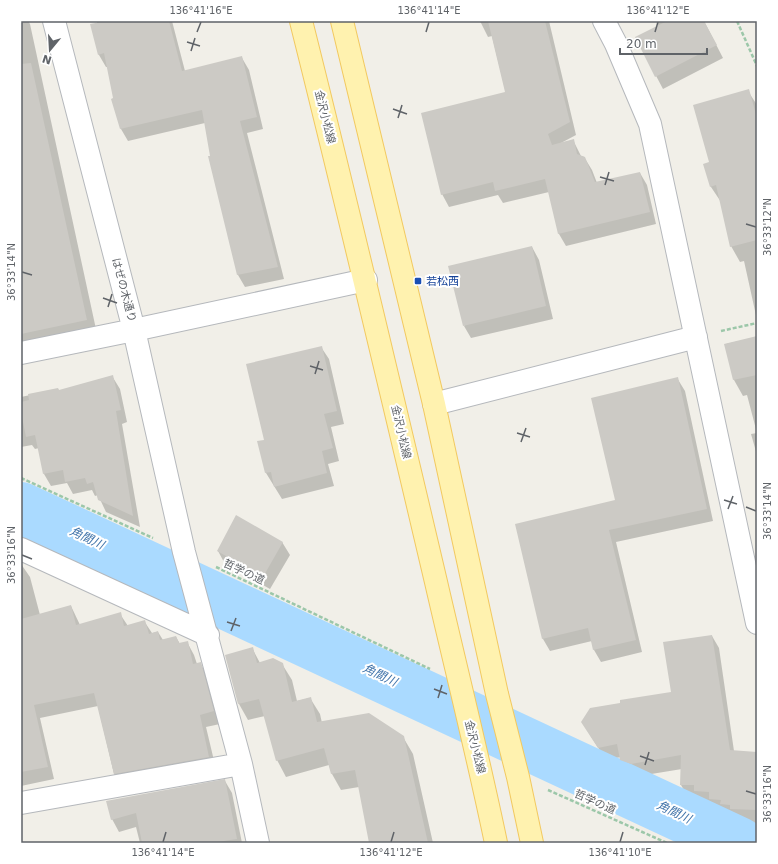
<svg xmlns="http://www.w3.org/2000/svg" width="778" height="864" font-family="'DejaVu Sans','Noto Sans JP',sans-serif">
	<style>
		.shadow { fill: #0003 }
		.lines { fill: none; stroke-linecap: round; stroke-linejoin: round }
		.river { stroke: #aadaff; stroke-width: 52 }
		.building { fill: #cccac5 }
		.minor-casing { stroke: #b5b8bc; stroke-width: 24 }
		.primary-casing { stroke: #f2c960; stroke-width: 24 }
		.path { stroke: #9cc7a9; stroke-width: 2.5; stroke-dasharray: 4 2; stroke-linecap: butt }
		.minor { stroke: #fff; stroke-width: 22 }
		.primary { stroke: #fff2af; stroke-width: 22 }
		.ticks { fill: none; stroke: #5f6368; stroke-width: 1.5 }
		.transit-dot { fill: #1a4fb4; stroke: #fff; stroke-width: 1.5 }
		.labels { text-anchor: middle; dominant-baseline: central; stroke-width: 4; stroke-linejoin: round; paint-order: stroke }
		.street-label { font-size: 11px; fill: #5f6368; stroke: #fff }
		.transit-label { font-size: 11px; fill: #164399; stroke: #fff; text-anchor: start }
		.water-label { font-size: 12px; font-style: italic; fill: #4174aa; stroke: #fff }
		.neatline { fill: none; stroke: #5f6368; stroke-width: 1.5 }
		.ticks-label { font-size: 10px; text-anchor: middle; fill: #5f6368 }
	</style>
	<rect width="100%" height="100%" fill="#f1efe8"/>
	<!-- shadow -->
	<path class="shadow" d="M21,21h7l2,3 69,319 -78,16z
		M97,21h75l13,50 57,-13 7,12 14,59 -16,4 37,146 -39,8 -7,-12 -29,-118 2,-1 -6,-33 -77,18 -7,-12 -13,-62h-2l-7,-12z
		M480,21h69l27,114 -15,8 12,-3 8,16 3,1 8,13 5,13 43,-10 7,12 9,39 -90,22 -7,-12 -10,-42 -46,11 -5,-8 -49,12 -7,-13 64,-101 -14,-57 -4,1z
		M656,21h48l19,37 -60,31 -27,-51 22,-12z
		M748,91l9,14v215l-13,-59 -4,1 -9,-16 -10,-44 -10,-15 -1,-24z
		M532,247l7,13 14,59 -82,19 -7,-12z
		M757,337v96l-10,-38 -4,1 -9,-16 -8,-36z
		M321,347l8,12 15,65 -13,3 8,34 -11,3 6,22 -52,13 -16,-26 -1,-33z
		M112,376l8,13 7,33 -5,2 18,103 -34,-15 -8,-17 -3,1 -3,-6 -19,4 -6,-11 -16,3 -7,-12 -5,-26 -4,1 -3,-4 -11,2v-50l37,-8 1,2z
		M677,378l8,13 28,130 -97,21 26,110 -41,10 -7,-12 -2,-9 -42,10 -7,-12 -27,-114 100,-24z
		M757,433v22l-6,-21z
		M282,542l8,13 -20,34 -45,-25 -7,-13z
		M21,564l9,13 10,38 31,-9 9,19 40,-11 8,12 16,-5 8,12 6,-1 5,8 13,-3 4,7 7,-2 7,13 3,9 3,-1 7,12 13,49 -14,3 10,42 -94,17 -8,-12 -16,-68 -58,12 14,61 -33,7z
		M712,636l7,12 15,103 23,2v77l-5,-8h-14l-3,-5 -6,-1 -3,-4h-9l-4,-8h-11l-4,-7h-10l-7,-12 1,-16 -43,7 -10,-4 -8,-15 -15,3 -16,-25 82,-42z
		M252,648l8,15 22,1 10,16 5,21 13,-3 10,16 2,9 81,14 10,17 20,89h-63l-11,-56 -18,3 -9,-16 -3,-9 -43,12 -9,-17 -12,-44 -17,4 -9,-16 -13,-48z
		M225,781l7,12 10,50h-102l-4,-16 -17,5 -7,-13z"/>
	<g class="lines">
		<!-- river -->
		<path class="river" d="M21,508l718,335"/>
	</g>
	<!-- building -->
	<path class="building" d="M106,21h63l13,50 60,-15 15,61 -17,4 38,146 -41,8 -29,-119h2l-8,-46 -82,19 -9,-30 2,-1 -9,-45 -6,2 -8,-31z
		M488,21h57l25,101 -22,12 4,11 22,-6 3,15 8,3 10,25 45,-10 10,40 -92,22 -13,-55 -50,12 -2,-9 -52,13 -20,-82 84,-21z
		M667,21h37l13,24 -62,32 -20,-40z
		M31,63l56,257 -66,14v-270z
		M749,89l8,29v122l-27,7 -14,-62 -6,2 -7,-23 6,-2 -16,-57z
		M532,246l14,60 -83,20 -15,-60z
		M757,336v39l-24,5 -9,-36z
		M322,346l15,65 -13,3 9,34 -11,3 5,22 -53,14 -3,-15 -6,1 -8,-32 7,-1 -18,-76z
		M113,375l8,35 -5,1 17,105 -35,-16 -5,-18 -6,2 -2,-6 -20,4 -2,-12 -20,4 -8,-39 -9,2 -5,-25v-10l8,-2 -1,-6 30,-6 1,2z
		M678,377l29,132 -98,21 27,110 -43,10 -5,-22 -46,11 -27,-115 100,-24 -24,-102z
		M236,515l47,27 -20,35 -46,-26z
		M71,605l5,20 45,-13 3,14 21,-6 4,14 9,-3 2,9 16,-4 3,7 9,-2 5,23 8,-2 13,49 -14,4 9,42 -95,17 -20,-81 -60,12 14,62 -27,5v-153z
		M712,635l18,115 27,2v58l-27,-1v-4l-10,-1 1,-4 -12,-1v-7l-15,-1v-6h-14l1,-30 -50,9 -11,-4 -3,-16 -19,4 -17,-26 9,-14 30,-5v-3l51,-8 -8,-50z
		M253,647l4,16 16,-5 10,5 9,39 19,-5 6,25 52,-9 35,23 24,107h-59l-14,-73 -24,4 -7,-26 -48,13 -17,-62 -21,5 -13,-49z
		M225,779l12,60 -26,4h-69l-6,-30 -25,7 -5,-19z"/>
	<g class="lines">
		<!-- minor casing -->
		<g class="minor-casing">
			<path id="minor" d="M54,21l80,309 232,-50
				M604,21l12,23 34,80 107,499
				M21,353l113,-23 50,222 57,212 17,79
				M434,404l262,-67
				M21,549l187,86
				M21,803l220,-39"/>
		</g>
		<!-- primary casing -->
		<g class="primary-casing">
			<path id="primary" d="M301,21c47,187 91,374 135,561 20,87 42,174 60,261
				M342,21l92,383 63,290 21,83 14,66"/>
		</g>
		<!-- path -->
		<path class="path" d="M737,21l20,45
			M721,331l36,-8
			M21,478l132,60
			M216,567l214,102
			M548,790l119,53"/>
		<!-- minor -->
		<use href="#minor" class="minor"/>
		<!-- primary -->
		<use href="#primary" class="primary"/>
	</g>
	<!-- ticks -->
	<path class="ticks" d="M197,32l4,-10M426,32l3,-10M655,32l3,-10M187,42l13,4M191,51l4,-13M393,109l14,5M398,118l4,-13M600,177l14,4M605,185l4,-13M746,224l10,3M22,272l10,3M103,298l14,5M108,307l4,-13M310,366l13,4M315,374l4,-13M517,433l13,4M521,442l5,-14M724,500l13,4M746,507l10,4M728,509l5,-13M22,555l10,4M227,622l13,4M231,631l5,-13M434,689l13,5M438,698l4,-13M640,756l14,5M645,765l4,-13M746,791l10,3M163,842l3,-10M391,842l3,-10M620,842l3,-10"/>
	<!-- markers -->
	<rect class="transit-dot" x="414" y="277" width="8" height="8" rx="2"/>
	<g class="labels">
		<!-- street labels -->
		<g class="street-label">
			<text transform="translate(325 117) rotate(76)">金沢小松線</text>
			<text transform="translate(124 290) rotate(75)">はぜの木通り</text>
			<text transform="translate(401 432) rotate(77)">金沢小松線</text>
			<text transform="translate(244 572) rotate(25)">哲学の道</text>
			<text transform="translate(475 747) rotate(76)">金沢小松線</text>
			<text transform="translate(595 802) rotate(24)">哲学の道</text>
		</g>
		<!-- transit labels -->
		<g class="transit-label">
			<text x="426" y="281">若松西</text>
		</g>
		<!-- water labels -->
		<g class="water-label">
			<text transform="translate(87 538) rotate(25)">角間川</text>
			<text transform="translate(380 675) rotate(25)">角間川</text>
			<text transform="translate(674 812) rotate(25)">角間川</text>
		</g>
	</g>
	<!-- border -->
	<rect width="778" height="864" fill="none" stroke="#ffffff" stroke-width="44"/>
	<!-- north arrow -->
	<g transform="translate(50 50) rotate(198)" stroke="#ffffff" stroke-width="3" paint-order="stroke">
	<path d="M0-3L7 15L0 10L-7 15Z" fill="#5f6368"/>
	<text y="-6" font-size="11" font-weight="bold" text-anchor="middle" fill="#5f6368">N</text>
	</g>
	<!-- scale -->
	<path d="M620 48v6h87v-6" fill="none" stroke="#5f6368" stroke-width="2"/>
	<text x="626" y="48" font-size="12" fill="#5f6368" stroke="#ffffff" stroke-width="3" paint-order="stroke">20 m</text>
	<rect x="22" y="22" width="734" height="820" class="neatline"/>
	<g class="ticks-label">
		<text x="201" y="14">136°41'16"E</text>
		<text x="429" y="14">136°41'14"E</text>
		<text x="658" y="14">136°41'12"E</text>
		<text transform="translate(767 227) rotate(-90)" y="4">36°33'12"N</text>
		<text transform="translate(11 272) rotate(-90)" y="4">36°33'14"N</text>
		<text transform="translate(767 511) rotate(-90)" y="4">36°33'14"N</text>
		<text transform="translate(11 555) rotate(-90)" y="4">36°33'16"N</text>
		<text transform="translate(767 794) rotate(-90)" y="4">36°33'16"N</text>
		<text x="163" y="856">136°41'14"E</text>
		<text x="391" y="856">136°41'12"E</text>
		<text x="620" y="856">136°41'10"E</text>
	</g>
</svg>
